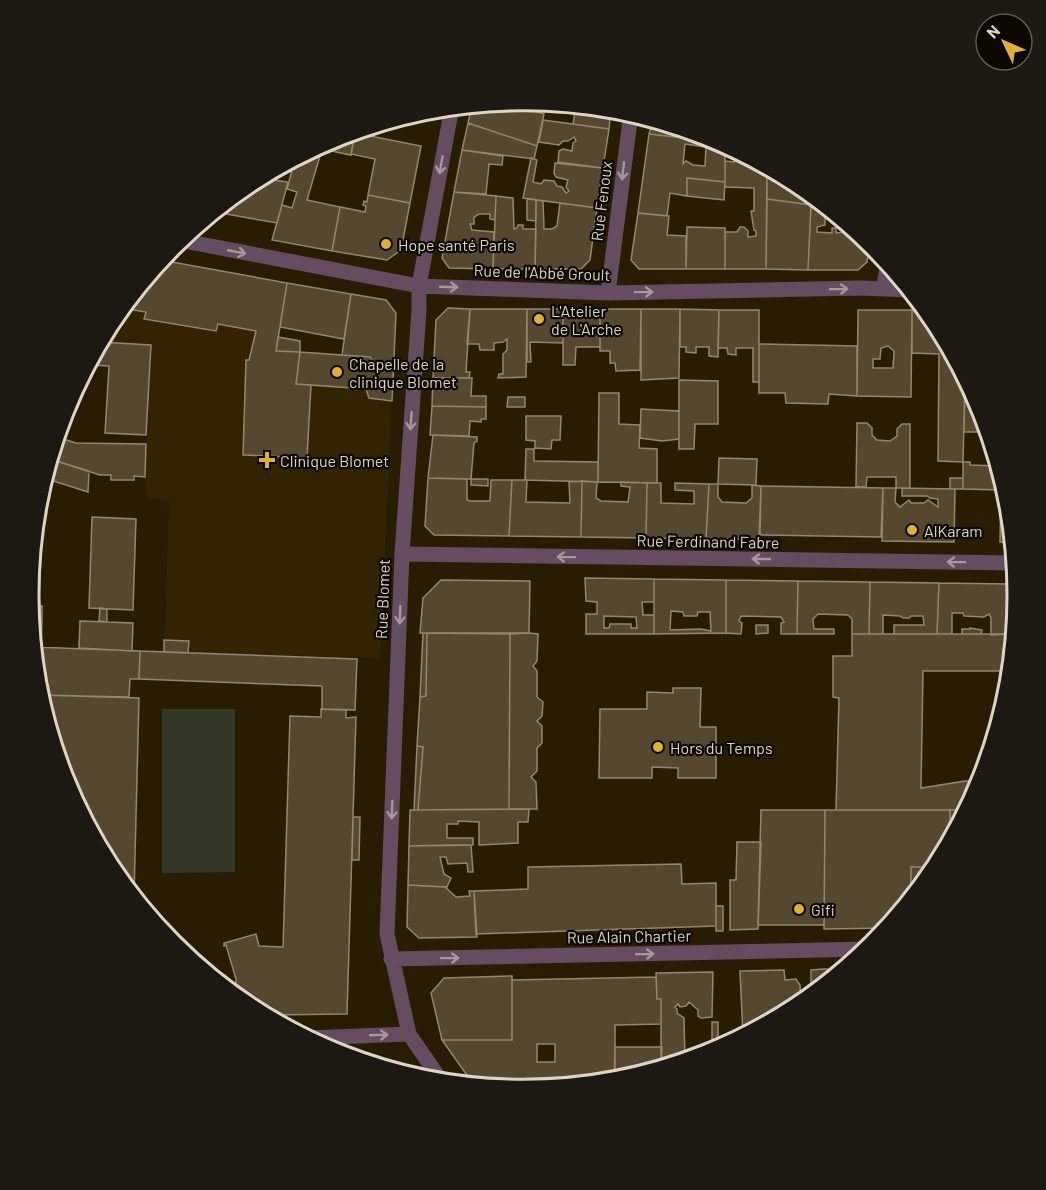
<svg xmlns="http://www.w3.org/2000/svg" width="1046" height="1190" font-family="Barlow,sans-serif">
	<style>
		.built { fill: #322301 }
		.green { fill: #343827 }
		.building { fill: #55482e; stroke: #95876b; stroke-width: 1.5; fill-rule: evenodd }
		.lines { fill: none; stroke-linecap: round; stroke-linejoin: round }
		.minor { stroke: #644c61; stroke-width: 15 }
		.oneway { stroke: #a79899 }
		.poi-dot { fill: #e0b034; stroke: #0c0801; stroke-width: 2 }
		.labels { text-anchor: middle; dominant-baseline: central; stroke-width: 4.5; stroke-linejoin: round; paint-order: stroke }
		.street-label { font-size: 16px; fill: #ddd6c7; stroke: #0c0801 }
		.poi-label { font-size: 16px; fill: #ddd6c7; stroke: #0c0801; text-anchor: start }
		.rim { fill: none; stroke: #ddd6c7; stroke-width: 3 }
	</style>
	<rect width="100%" height="100%" fill="#281d03"/>
	<!-- built -->
	<path class="built" d="M161,260l126,23 -11,68 66,4 9,-61 35,6 10,13 -16,345 -216,-6 5,-150 -22,-5 -2,-20 6,-132 -51,-3 12,-22z"/>
	<!-- green -->
	<path class="green" d="M162,709h73v163l-73,1z"/>
	<!-- building -->
	<path class="building" d="M509,102l35,12 -7,32 -69,-23 4,-17z
		M576,106l35,3 -2,20 -36,-5z
		M543,120l66,9 -6,39 -45,-6 1,-11 4,-2 9,2 1,-8 3,-2 -2,-4 -6,4h-5l-4,4 -20,-3z
		M653,120l43,13 -1,6 -46,-5z
		M468,123l69,23 -3,13 -72,-9z
		M352,133h3l-4,22 -29,-6 -15,51 33,7 -8,44 -60,-11 10,-35 10,3 5,-16 -10,-3 8,-30 39,-21z
		M355,133l66,13 -11,57 -42,-8 7,-36 -24,-5z
		M649,134l71,8 5,3v37l-38,-4v18l-17,-3 -3,23 -29,-3zM685,144l21,3 -1,19 -12,-1 -7,-4 -3,3z
		M462,150l41,6 -1,9 -13,-1 -3,30 -32,-2z
		M735,156h11l21,11 -1,102h-41v-37h12l3,-5h4l4,4v6l8,-1v-5l-2,-1 -3,-19h3v-23l-29,-1v-26l9,1z
		M531,158l6,2 -4,22 8,2 3,-4 10,1 3,5 5,1 4,6 3,-2 -3,-4 2,-7 -12,-3 -2,-4 1,-10 48,5 -6,40 -74,-10z
		M767,167l14,8v5l17,4 28,23 -59,-8z
		M272,171l3,4 -1,5 14,2 -11,41 -62,-11 34,-28z
		M687,178l38,4 -1,18 -37,-4z
		M454,192l42,4 -1,24 -5,-1v-5h-11l-5,3v7h-4l2,6 22,2 -1,37 -44,-1 -7,-10z
		M368,195l42,8 -9,47 -14,10 -55,-9 8,-44 25,5 1,-6 -3,-1 1,-4 3,1z
		M496,196l17,2 1,31 3,-1 1,-3h5v4h13l-1,40h-42z
		M527,199l9,1v21l-9,-1z
		M767,199l44,6 -3,65 -42,-1z
		M536,200l7,1 1,28h8l5,-3 3,-23 37,5 -7,52 -9,9h-46z
		M811,205l11,1 1,9h2v10l-8,2v5l15,1v-5h4v5l8,-1 2,-9 24,20 -3,19 -9,8h-50z
		M638,213l31,3 -2,19 19,1v33h-47l-8,-9z
		M687,227l38,1v41h-39z
		M161,260l126,23 -11,68 24,1 -4,32 15,1 -4,73 -64,-3 3,-95h3l7,-29 -38,-7 -2,7 -72,-12 2,-7 -24,-4z
		M287,283l64,11 -7,45 -64,-12z
		M351,294l35,6 10,13 -4,88 -23,-3 -3,-9 9,-9 1,-15 -6,-8 -28,-2z
		M448,308l22,1 -4,63h4l-1,6h-36l3,-58z
		M470,309h57l-1,68 -28,1 1,-4h4v-20l4,-4v-11l-4,3 -9,1v7h-14l-1,-6h-12z
		M527,309h36v34l-33,-1 1,20h-4z
		M563,309h37v38h-24l-1,18h-12z
		M600,309h41l-1,61 -24,1 -1,-8h-5v-12h-10z
		M641,309h39l-1,69 -38,2z
		M680,309l39,1 -1,47 -9,-1v-9h-13v6l-10,-1v-5h-6z
		M719,310h40v72h-6v-34h-17v7l-8,-1 -1,-6h-9z
		M858,310h54l-1,87 -54,-1zM888,346l6,5 -1,17h-20v-9h7l1,-11z
		M912,310l14,1 8,10 31,56 -2,85 -25,-1 1,-107 -27,-1z
		M278,337l22,4v11l-24,-1z
		M100,342l51,3 -5,90 -41,-2 4,-67 -21,-1z
		M759,344l98,2v50l-28,-2 -1,10 -42,-1 -1,-10h-26z
		M300,352l70,5 6,8 -1,15 -9,9 -70,-5z
		M965,377l15,29 8,26h-24z
		M433,378h39l-1,18h15v11l-54,-1z
		M679,380l39,1v43h-23l-1,25h-15z
		M599,393h20v31l21,1 -1,23 18,1v34l-59,-1z
		M508,397h17v10h-18z
		M432,406l54,1v12h-5v3l-11,-1 -1,15 -39,-1z
		M641,409l38,2v28l-17,2 -22,-3z
		M526,416h35l-1,24h-8l-1,9 -16,-1v-7l-9,-1z
		M857,423h10l5,5v7l5,5 13,1 7,-5v-7l5,-5h8v64h-14v-11h-29l-1,10h-10z
		M433,435l44,2v4l-3,2 -3,36 -43,-1z
		M57,437l19,6 70,1 -1,33 -11,-1v4h-23v-5h-11l-50,-16z
		M526,449h8v12l64,1v20l-73,-2z
		M719,458l38,1 -1,26 -38,-1z
		M50,459l39,12 -1,21 -44,-14z
		M963,462h7v3l28,1 5,15v9h2l3,9 4,44 -12,-1 1,-52 -38,-1z
		M428,478l39,1v21l4,1h19l1,-21h21l-3,56 -75,-1 -9,-9z
		M950,478h13v11h-13z
		M471,479h17v7l-17,-1z
		M512,480h15l-1,22 44,1 -1,-21 13,-1 -1,56 -72,-1z
		M582,481l15,1 -1,16 5,3 27,1 2,-15 -9,-1v-4l26,1 -1,55 -65,-1z
		M647,483h14v20l33,1v-13l-19,-1v-7l34,1 -3,55 -60,-1z
		M709,484h9v13l4,5 24,1 6,-5v-13l9,1 -2,53h-53z
		M761,486l122,2 -2,49 -121,-2z
		M883,488h13l-1,14 5,5 9,-7 2,3h13l4,-3 10,7v-8l-8,-1 -3,-2h-25v-8l53,1 -1,53 -72,-1z
		M92,517l44,2 -3,91 -44,-2z
		M585,578l69,1v23h-12l1,13h11v19h-68v-20h11v-12l-11,-1zM604,616l32,1 1,11h-6v-4h-21l-1,4h-5z
		M654,579l72,1v53l-72,1zM671,611l12,1 1,4h13l1,-4h12l1,19 -10,-2 -31,1z
		M441,580l89,1 -1,52h-109l3,-35z
		M726,580l72,1 -1,53h-16v-11l3,-1 -3,-5 -40,-1 -2,5 3,2 -1,11 -15,-1z
		M798,581l72,1 -1,52h-17v-15l-4,-4 -30,-1 -5,5 1,10h20v5h-37z
		M870,582l69,1 -2,51h-43v-9h30l-1,-9h-12l-2,2h-6l-3,-2 -17,-1v19h-14z
		M939,583l69,1 -2,50 -15,1v-17l-2,-4 -5,3 -20,-1 -1,-3h-11v21h-15z
		M1008,584h8l1,11 -3,39h-8z
		M30,606h12v13l-11,-1z
		M100,608l7,1v13l-8,-1z
		M31,618l11,1 -1,28h-7z
		M80,621l53,2 -1,28 -53,-3z
		M756,625h12v8l-12,1z
		M970,628l12,2 -1,4h-19v-5h8z
		M423,633h4l-1,63 -6,1z
		M427,633l83,1 -1,175 -91,1 5,-63 -6,-1 3,-49 6,-1z
		M529,633l9,1 -1,27 -4,5 4,5v26l6,5 -1,14 -5,5 5,5v17l-5,5v23l-6,6 5,5 1,27h-28l1,-175z
		M852,634h162l-4,37h-87l-2,117 44,-7h16l-15,29h-130l3,-112 -6,-1v-41h19z
		M164,640l25,1 -1,12 -24,-1z
		M34,647l106,4 -1,28h-9l-1,18 -90,-2z
		M140,651l217,8 -2,51 -33,-1v-23l-183,-7z
		M673,688h28l-1,39h16v51h-38v-10l-26,-1v11h-53l1,-69h47v-17l26,1z
		M39,695l100,3 -5,198 -22,-27 -46,-85z
		M321,709l25,1v8l10,-1 -9,297 -82,1 -17,-9 -13,-11 1,-16 -10,-34 -2,1v-3l32,-9 3,12 24,1 7,-231 31,1z
		M417,746l6,1 -5,63h-4z
		M529,809l-1,13h-10v21l-39,2v-23l-21,-1v3h-11v14h26v7l-64,1 1,-36z
		M761,810h64l-1,115h-66z
		M825,810h125v31l-15,26h-24v31l-24,30 -63,1z
		M950,810h16l-16,31z
		M353,817h7l-1,43h-7z
		M737,842h24l-3,87 -28,1v-50h6z
		M455,845h16l2,27h-5l-1,-9 -19,1 -2,-7h-6l4,17 7,4 -4,9 -39,-2 1,-39z
		M681,864l1,20 34,-1v43l-240,8 -2,-43 54,-2v-22z
		M911,867h15l1,11 -16,20z
		M408,885l37,2 11,10 14,-1 -1,-5h5l3,46 -58,1 -12,-11z
		M716,906h7v25h-7z
		M824,969h19l-32,26v-25z
		M784,970l1,10 11,-1 4,6 1,18 -58,33 -3,-65z
		M713,972l-1,45 -11,1 -3,-2v-6l-9,-8 -3,4 -6,1 -2,-3 -3,3 2,2v4l7,5 1,42 -24,7v-68h-4l-1,-26z
		M512,976v64h-70l-11,-47 13,-15z
		M656,977l1,22h4v25l-46,1v46l-96,18 -45,-4 -32,-45h70v-60zM537,1044h18v18h-18z
		M712,1022h6v19l3,5 -9,6z
		M615,1047h47l-1,20 -47,14z
		M615,1071l-1,9 -6,1 -89,8z"/>
	<g class="lines">
		<!-- minor -->
		<path class="minor" d="M179,240l240,46 189,7 252,-5 49,2
			M883,289l5,-26
			M608,293l23,-180
			M402,554l612,9
			M391,959l476,-10
			M308,1038l101,-4
			M442,1082l-33,-48 -22,-100 15,-380 17,-244v-24l33,-179"/>
	</g>
	<!-- one-way arrows -->
	<defs><path id="oneway-shaft" d="M-6 0H5M1.5-3L5.5 0L1.5 3" fill="none" stroke-width="1.6" stroke-linecap="round" stroke-linejoin="round" transform="scale(1.5)"/></defs>
	<g class="oneway">
		<use href="#oneway-shaft" transform="translate(441 165) rotate(100)"/>
		<use href="#oneway-shaft" transform="translate(623 171) rotate(97)"/>
		<use href="#oneway-shaft" transform="translate(237 252) rotate(11)"/>
		<use href="#oneway-shaft" transform="translate(449 287) rotate(2)"/>
		<use href="#oneway-shaft" transform="translate(839 289) rotate(-1)"/>
		<use href="#oneway-shaft" transform="translate(644 292) rotate(-1)"/>
		<use href="#oneway-shaft" transform="translate(411 421) rotate(94)"/>
		<use href="#oneway-shaft" transform="translate(566 557) rotate(-179)"/>
		<use href="#oneway-shaft" transform="translate(761 559) rotate(-179)"/>
		<use href="#oneway-shaft" transform="translate(956 562) rotate(-179)"/>
		<use href="#oneway-shaft" transform="translate(400 615) rotate(92)"/>
		<use href="#oneway-shaft" transform="translate(392 810) rotate(92)"/>
		<use href="#oneway-shaft" transform="translate(645 954) rotate(-1)"/>
		<use href="#oneway-shaft" transform="translate(450 958) rotate(-1)"/>
		<use href="#oneway-shaft" transform="translate(379 1035) rotate(-2)"/>
	</g>
	<!-- markers -->
	<g class="poi-dot">
		<circle cx="386" cy="244" r="6"/>
		<circle cx="539" cy="319" r="6"/>
		<circle cx="337" cy="372" r="6"/>
		<path d="M264 451h6v6h6v6h-6v6h-6v-6h-6v-6h6z"/>
		<circle cx="912" cy="530" r="6"/>
		<circle cx="658" cy="747" r="6"/>
		<circle cx="799" cy="909" r="6"/>
	</g>
	<g class="labels">
		<!-- street labels -->
		<g class="street-label">
			<text transform="translate(601 201) rotate(-83)">Rue Fenoux</text>
			<text transform="translate(542 272) rotate(2)">Rue de l'Abbé Groult</text>
			<text transform="translate(708 541) rotate(1)">Rue Ferdinand Fabre</text>
			<text transform="translate(382 599) rotate(-88)">Rue Blomet</text>
			<text transform="translate(629 936) rotate(-1)">Rue Alain Chartier</text>
		</g>
		<!-- poi labels -->
		<g class="poi-label">
			<text x="398" y="244">Hope santé Paris</text>
			<text x="551" y="310">L'Atelier<tspan x="551" dy="18">de L'Arche</tspan></text>
			<text x="349" y="363">Chapelle de la<tspan x="349" dy="18">clinique Blomet</tspan></text>
			<text x="280" y="460">Clinique Blomet</text>
			<text x="924" y="530">AlKaram</text>
			<text x="670" y="747">Hors du Temps</text>
			<text x="811" y="909">Gifi</text>
		</g>
	</g>
	<!-- crop -->
	<path d="M0 0H1046V1190H0ZM39 595a484 484 0 1 1 968 0a484 484 0 1 1-968 0Z" fill="#1d1811" fill-rule="evenodd"/>
	<path class="rim" d="M39 595a484 484 0 1 1 968 0a484 484 0 1 1-968 0Z"/>
	<!-- north arrow -->
	<g transform="translate(1004 42) rotate(314)"><circle r="28" fill="#0c0801" stroke="#605a50" stroke-width="1.5"/>
	<path d="M0-4.5L10 22L0 15L-10 22Z" fill="#e0b034"/>
	<text y="-9" font-size="16" font-weight="bold" text-anchor="middle" fill="#ddd6c7">N</text>
	</g>
</svg>
